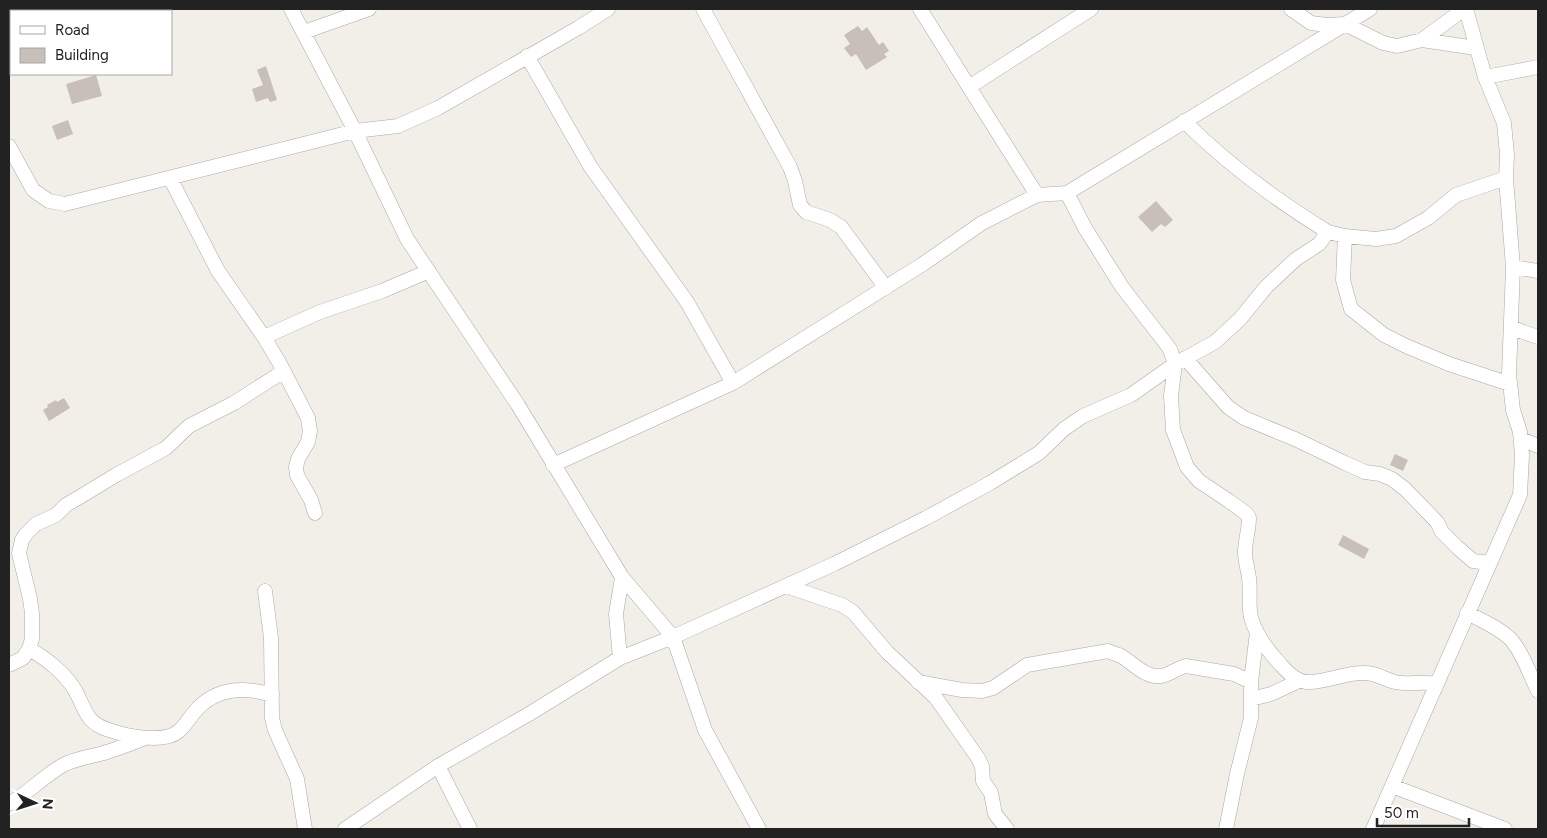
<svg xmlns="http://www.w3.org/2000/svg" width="1547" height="838" font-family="Figtree,sans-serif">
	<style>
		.building { fill: #c7bfb8 }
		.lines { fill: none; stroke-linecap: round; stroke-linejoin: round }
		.street-casing { stroke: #a9a9a9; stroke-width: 15 }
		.street { stroke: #fff; stroke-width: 14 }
	</style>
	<rect width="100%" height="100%" fill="#f2efe9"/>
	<!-- building -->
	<path class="building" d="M858,26l4,5 5,-4 12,18 4,-3 6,9 -5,3 3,3 -21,13 -10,-16 -5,3 -7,-9 6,-4 -6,-9z
		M266,66l11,34 -7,2 -2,-4 -12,4 -4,-13 11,-4 -6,-15z
		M96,75l6,21 -30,8 -6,-20z
		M68,120l5,14 -16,6 -5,-14z
		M1156,201l17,19 -8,7 -4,-3 -9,8 -14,-15z
		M64,398l6,10 -21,13 -6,-11 5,-3 -1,-2 9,-5 1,2z
		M1395,454l13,6 -5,11 -13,-6z
		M1343,535l26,14 -5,10 -26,-14z"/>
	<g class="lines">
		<!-- street casing -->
		<g class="street-casing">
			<path id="street" d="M291,9l64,122 52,108 111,166 104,172 51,60 32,93 54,99
				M703,9l87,158 5,14 5,24 6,7 24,8 11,7 45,61
				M920,9l117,186
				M1291,9l20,14 16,2 18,-1 38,19 14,3 25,-6 54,8
				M119,11l7,-2
				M304,32l65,-23
				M1422,40l42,-31
				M9,49l2,-1
				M527,56l63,110 97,136 46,81
				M1485,77l53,-10
				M969,87l122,-78
				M1184,121c44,44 92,79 144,111
				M9,146l24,44 16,11 16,3 290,-73 43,-5 40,-18 140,-80 30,-19
				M170,178l48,93 46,66 16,27 28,54 2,13 -2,11 -10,17 -2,8 1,8 14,25 4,13
				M1067,193l18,35 37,59 48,62 5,15 -4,32 2,34 14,37 12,14 30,20 18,13 2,4c0,12 -4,23 -4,34 0,10 3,17 4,26 2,13 -1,27 2,39 4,17 18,35 30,48 7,8 17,18 28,17 18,0 35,-9 53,-9 13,-1 21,6 33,9 14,3 28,-1 42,2
				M1345,236l-2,44 8,29 33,26 22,11 43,18 61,20
				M1513,267l25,4
				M1511,327l12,5 15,5
				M264,337l56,-25 62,-21 47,-20
				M1185,358l43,49 16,11 51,21 50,24 20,9 15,2 12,5 13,10 32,33 5,10 15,15 16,14 17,2
				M1521,439l17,7
				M553,465l180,-82 190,-119 59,-41 55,-28 30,-2 303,-184
				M786,586l56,19 11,7 34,40 49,46 42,60 4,8 1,15 8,12 4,21 12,15
				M265,591l6,47 1,80 3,12 22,49 8,50
				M1467,613c14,7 37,17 46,29 11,14 17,33 25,49
				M29,649l3,-10v-26l-2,-14 -11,-46 3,-13 4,-6 10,-10 20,-9 10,-10 12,-7 38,-23 50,-27 23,-22 45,-23 50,-32
				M620,658l-4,-44 6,-37
				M9,665l14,-7 6,-9c17,9 37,25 47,43 10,19 10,31 33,38 17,6 55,14 70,1 7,-6 12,-16 19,-23 21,-21 48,-21 74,-13
				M918,682l44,8 20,1 11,-3 34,-23 81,-14c4,2 8,3 11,4 14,7 25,23 42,21 8,-1 16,-8 25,-10l48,8 17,8
				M1251,699l20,-5 28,-13
				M438,766l32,63
				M1392,786l113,43
				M9,804c19,-11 35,-28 54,-39 12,-6 25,-8 37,-11 15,-4 30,-10 45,-16
				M345,829l93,-63 91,-52 91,-56 53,-21 161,-73 92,-46 64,-35 49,-30 25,-24 19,-13 48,-21 44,-31 40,-22 25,-23 26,-32 30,-28 23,-15 9,-12 17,4 31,3 20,-3 32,-18 28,-23 50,-17
				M1226,829l11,-55 14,-56v-36l6,-50
				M1373,829l147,-334 2,-40 -2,-23 -7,-22 -4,-36 4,-107 -7,-89 1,-24 -3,-31 -19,-46 -19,-68"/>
		</g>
		<!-- street -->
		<use href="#street" class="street"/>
	</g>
	<!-- border -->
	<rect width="1547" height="838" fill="none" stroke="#222222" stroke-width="20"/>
	<!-- legend -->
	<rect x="10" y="10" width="162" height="65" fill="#ffffff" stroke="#a7a7a7"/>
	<rect x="20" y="26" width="25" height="8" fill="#ffffff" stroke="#a7a7a7"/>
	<text x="55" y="35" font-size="15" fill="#222222">Road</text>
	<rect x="20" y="48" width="25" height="15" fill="#c7bfb8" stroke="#a7a7a7"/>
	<text x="55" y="60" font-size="15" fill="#222222">Building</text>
	<!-- north arrow -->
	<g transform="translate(35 803) rotate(94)" stroke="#ffffff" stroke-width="4" paint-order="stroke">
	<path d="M0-4L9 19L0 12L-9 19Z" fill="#222222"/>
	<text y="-8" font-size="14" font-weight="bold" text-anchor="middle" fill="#222222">N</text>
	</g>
	<!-- scale -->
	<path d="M1377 818v8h92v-8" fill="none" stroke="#222222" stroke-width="2.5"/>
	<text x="1384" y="818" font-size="15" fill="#222222" stroke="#ffffff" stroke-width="4" paint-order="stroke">50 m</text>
</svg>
